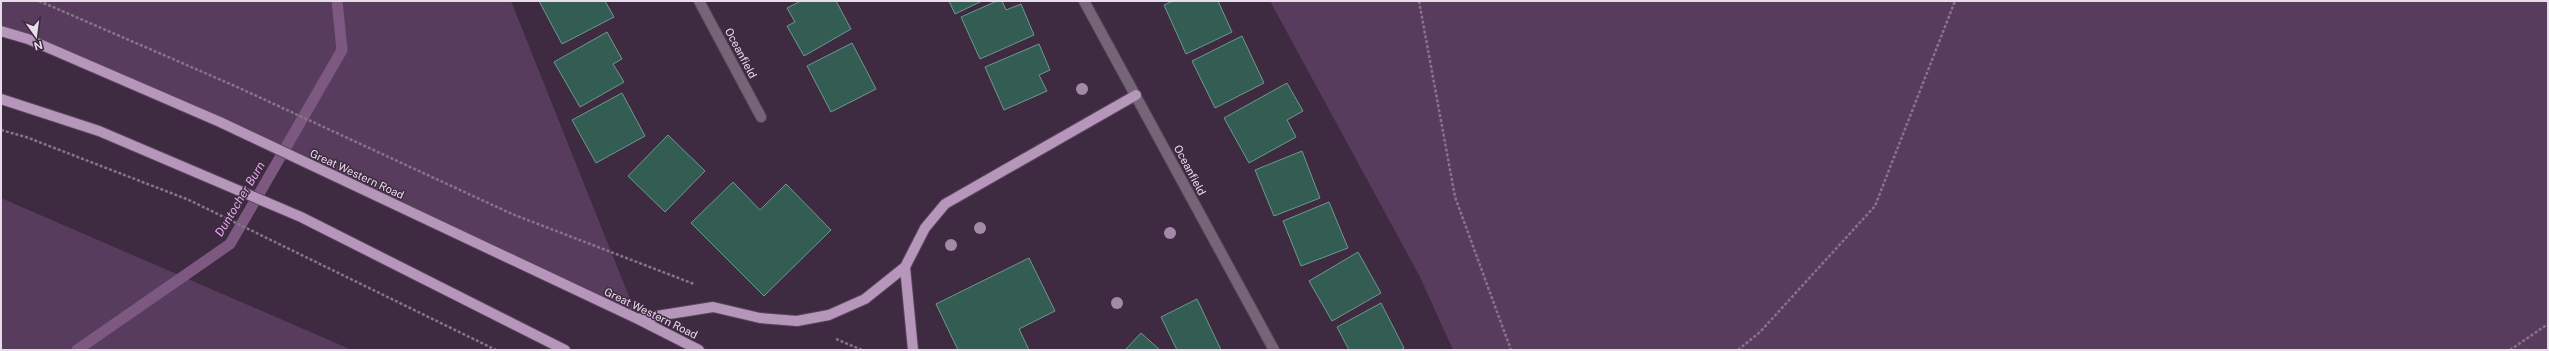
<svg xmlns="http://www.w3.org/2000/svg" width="2549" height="351" font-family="'Public Sans',sans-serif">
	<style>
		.green { fill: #583c5d }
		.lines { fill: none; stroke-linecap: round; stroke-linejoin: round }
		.stream { stroke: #7d5982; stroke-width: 11 }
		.building { fill: #335c53; stroke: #6e998e }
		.minor-casing { stroke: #59465c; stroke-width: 12 }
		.primary-casing { stroke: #59465c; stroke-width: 12 }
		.path { stroke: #867588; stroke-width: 2.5; stroke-dasharray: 3 2; stroke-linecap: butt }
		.minor { stroke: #756577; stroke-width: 10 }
		.primary { stroke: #b696bb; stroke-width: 10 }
		.tree { fill: #a589a9 }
		.labels { text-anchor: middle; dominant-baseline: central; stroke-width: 3; stroke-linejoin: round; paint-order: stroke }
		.street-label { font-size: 11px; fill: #e9dceb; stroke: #3e2a41 }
		.water-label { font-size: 12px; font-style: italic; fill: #e2abea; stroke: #3e2a41 }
	</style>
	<rect width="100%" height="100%" fill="#3e2a41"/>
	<!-- green -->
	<path class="green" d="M1,1h510l127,318 -418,-197 -219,-91z
		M1270,1h1278v349h-1095l-33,-73z
		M1,198l351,152h-351z"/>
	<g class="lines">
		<!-- stream -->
		<path class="stream" d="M77,350l153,-106 112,-194 -5,-49"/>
	</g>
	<!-- building -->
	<path class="building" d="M539,1h66l9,16 -52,27z
		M801,1h35l15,28 -47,27 -17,-30 8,-4 -8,-14z
		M949,1h33l-27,13z
		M997,1h5l4,9 15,-6 13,31 -54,24 -19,-42z
		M1173,1h45l14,31 -46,22 -22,-49z
		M607,32l15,27 -9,5 11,18 -44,25 -26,-45z
		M1242,36l22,47 -49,25 -23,-47z
		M852,43l24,46 -45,23 -24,-46z
		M1039,44l11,26 -11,5 8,16 -43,19 -19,-43z
		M1287,83l16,28 -16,9 9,17 -47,26 -25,-45z
		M622,93l23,43 -49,27 -24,-43z
		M668,135l37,36 -40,41 -37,-36z
		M1302,151l18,47 -46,18 -19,-46z
		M733,182l27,28 26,-26 45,46 -67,66 -73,-73z
		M1329,202l19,46 -47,18 -18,-45z
		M1358,252l23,41 -49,28 -23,-40z
		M1029,258l26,53 -36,18 10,21h-71l-22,-46z
		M1197,299l24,51h-44l-16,-33z
		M1381,303l23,45 -4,2h-51l-12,-23z
		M1141,333l19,17h-35z"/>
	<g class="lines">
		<!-- minor casing -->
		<g class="minor-casing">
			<path id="minor" d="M699,1l62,116
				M1084,1l190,349"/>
		</g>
		<!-- primary casing -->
		<g class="primary-casing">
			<path id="primary" d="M1,31l27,8 192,83 418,197 61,31
				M1,99l98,32 202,86 264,133
				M905,267l8,83
				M638,319l75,-12 47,11 37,3 32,-6 36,-16 40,-32 20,-39 20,-24 191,-109"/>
		</g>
		<!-- path -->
		<path class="path" d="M39,1l196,85 277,128 182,70
			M1419,1l36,196 56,153
			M1,130l25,7 163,63 307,150
			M836,339l26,11
			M1738,350l22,-18 115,-126 80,-205
			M2510,350l38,-26"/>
		<!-- minor -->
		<use href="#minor" class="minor"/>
		<!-- primary -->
		<use href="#primary" class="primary"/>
	</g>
	<!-- trees -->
	<g class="tree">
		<circle cx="1082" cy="89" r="6"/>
		<circle cx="980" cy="228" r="6"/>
		<circle cx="1170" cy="233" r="6"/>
		<circle cx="951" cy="245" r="6"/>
		<circle cx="1117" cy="303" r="6"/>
	</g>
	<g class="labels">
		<!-- street labels -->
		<g class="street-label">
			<text transform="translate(741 53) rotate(62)">Oceanfield</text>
			<text transform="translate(1190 170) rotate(62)">Oceanfield</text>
			<text transform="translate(357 174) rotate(25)">Great Western Road</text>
			<text transform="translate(651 313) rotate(26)">Great Western Road</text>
		</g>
		<!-- water labels -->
		<g class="water-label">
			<text transform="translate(240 199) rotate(-59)">Duntocher Burn</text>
		</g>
	</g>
	<!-- border -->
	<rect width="2549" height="351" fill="none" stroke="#e9dceb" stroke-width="4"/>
	<!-- north arrow -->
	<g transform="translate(36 36) rotate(166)" stroke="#3e2a41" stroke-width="3" paint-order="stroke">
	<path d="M0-3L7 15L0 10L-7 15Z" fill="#e9dceb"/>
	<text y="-6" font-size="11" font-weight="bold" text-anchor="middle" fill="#e9dceb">N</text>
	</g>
</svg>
